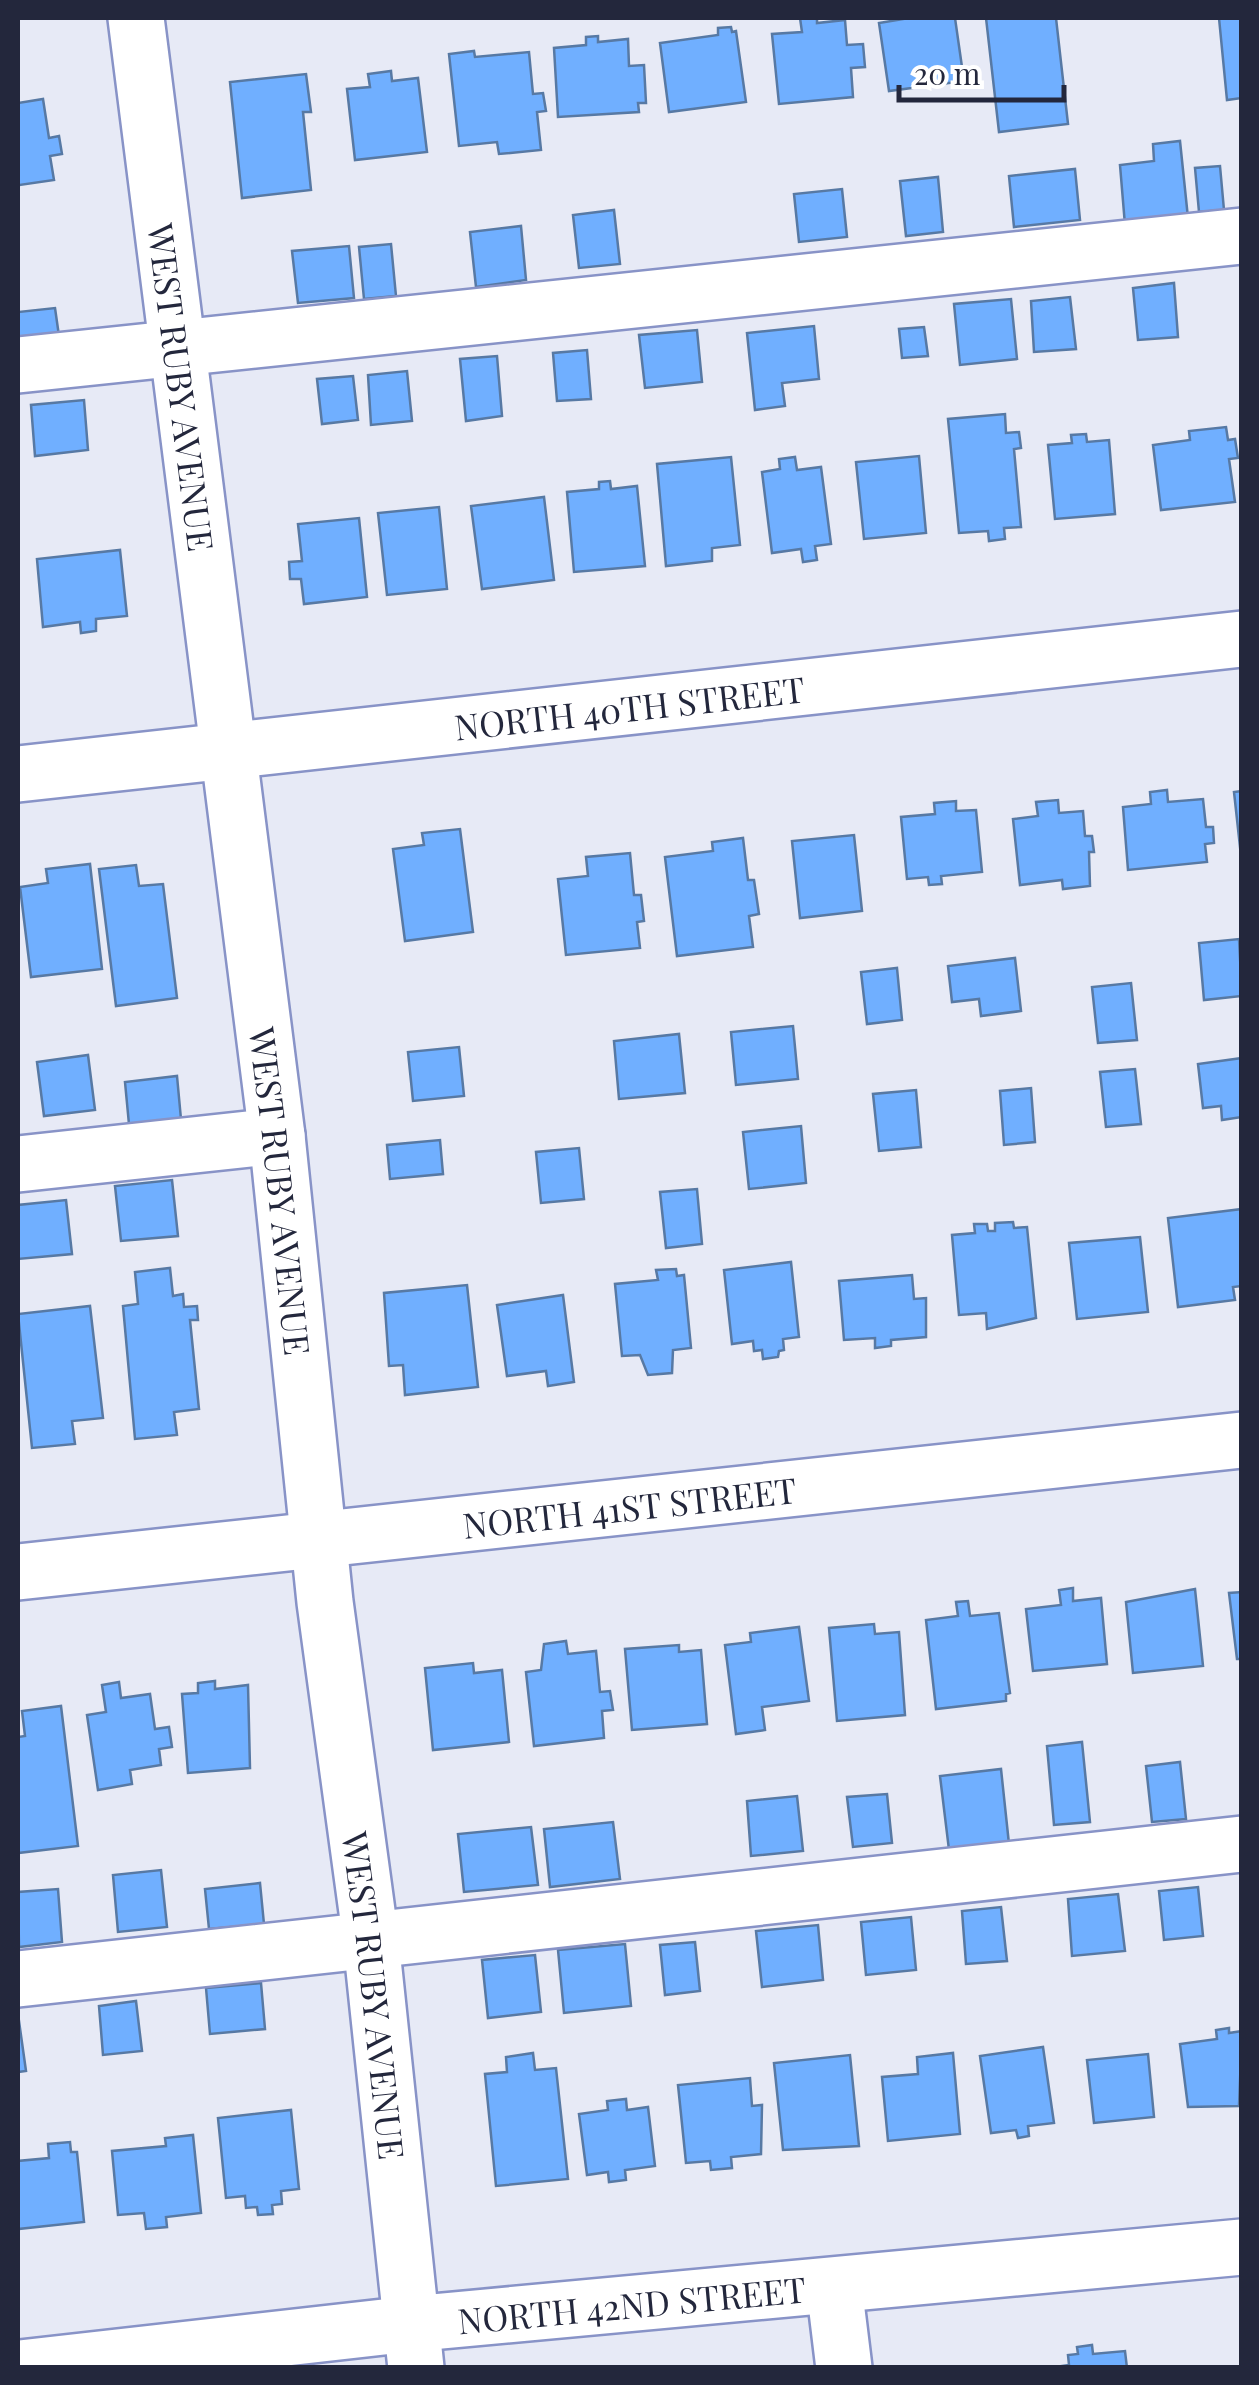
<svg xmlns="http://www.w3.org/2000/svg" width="1259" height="2385" font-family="'Playfair Display',serif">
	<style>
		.building { fill: #70afff; stroke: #5779a4; stroke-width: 2.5 }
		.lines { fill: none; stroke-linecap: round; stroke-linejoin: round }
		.minor-casing { stroke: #8893c7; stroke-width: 60 }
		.minor { stroke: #fff; stroke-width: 55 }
		.labels { text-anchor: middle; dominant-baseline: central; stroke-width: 10; stroke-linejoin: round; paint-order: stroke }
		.street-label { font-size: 35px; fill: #23273c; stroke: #fff }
	</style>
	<rect width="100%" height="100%" fill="#e7eaf6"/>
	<!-- building -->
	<path class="building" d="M800,18h17v5l28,-3 2,25 16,-1 2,23 -14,1 2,29 -74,7 -7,-70 30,-2z
		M909,18h46l9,63 -75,10 -10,-68z
		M986,18h70l12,106 -69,8z
		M1219,18h23v80l-15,2z
		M731,27l1,5 4,-1 10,71 -77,10 -9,-69 58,-8v-7z
		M598,36v6l30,-3 1,27 15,-1 2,38h-8l1,9 -81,5 -4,-69 32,-3v-8z
		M474,51l1,6 54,-5 4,42 10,-1 3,18 -9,1 4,38 -42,4 -2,-12 -38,4 -10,-92z
		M391,71l1,10 26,-3 9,74 -72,8 -8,-71 23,-2 -2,-13z
		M306,74l5,38h-8l8,78 -69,8 -12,-116z
		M43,99l6,39 10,-2 3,18 -12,2 4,24 -35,5 -1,8v-90z
		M1180,141l8,77 -63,7 -5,-60 34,-4 -1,-17z
		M1220,166l4,44 -25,2 -4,-44z
		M1075,169l5,51 -66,7 -5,-51z
		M938,177l5,55 -37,4 -6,-55z
		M842,189l5,48 -48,5 -5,-48z
		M614,210l6,54 -41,4 -6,-53z
		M521,226l5,54 -50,7 -6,-55z
		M391,244l5,52 -32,3 -5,-52z
		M349,246l5,52 -56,5 -6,-52z
		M1174,283l4,54 -40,3 -5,-52z
		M1070,297l6,52 -42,3 -3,-51z
		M1011,299l6,60 -57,6 -6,-61z
		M55,308l4,28 -41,5v-29z
		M814,326l5,53 -37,4 3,23 -30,4 -8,-77z
		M924,327l4,29 -26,2 -3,-29z
		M697,330l5,52 -57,6 -6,-53z
		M587,350l4,49 -34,2 -4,-48z
		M497,356l5,60 -36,5 -6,-62z
		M407,371l5,50 -41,4 -3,-50z
		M353,376l5,44 -36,4 -5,-45z
		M84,400l4,50 -53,6 -4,-51z
		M1005,414l1,19 13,-1 2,16 -7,1 7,78 -17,1 1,11 -16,2 -1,-10 -29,2 -11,-114z
		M1226,427l2,13 7,-1 3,19 -9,1 6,43 -74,8 -8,-65 37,-5 -1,-9z
		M1086,434l1,8 22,-2 6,74 -60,5 -7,-74 24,-2 -1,-8z
		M919,456l7,77 -62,6 -8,-77z
		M731,457l9,88 -28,3v13l-46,5 -9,-102z
		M795,457l2,13 24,-3 10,77 -16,2 2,14 -14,2 -2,-13 -29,4 -10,-81 18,-3 -1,-10z
		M610,481l1,8 26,-3 8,80 -71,6 -7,-80 32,-3v-7z
		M544,497l10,83 -72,9 -11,-83z
		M439,507l8,82 -60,6 -9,-82z
		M359,518l8,79 -63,7 -3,-25h-11l-1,-17 13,-1 -4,-37z
		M120,550l7,66 -31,3v12l-15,2 -1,-11 -37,5 -6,-68z
		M1167,790l1,12 35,-3 3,28h7l1,16 -9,1 2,18 -79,8 -5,-63 28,-3 -1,-12z
		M1242,791v65h-1l-7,-64z
		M1058,800l1,13 24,-2 2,25h7l2,16h-5l1,34 -27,3 -1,-9 -42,5 -7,-66 25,-3 -2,-14z
		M956,801v10l20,-1 6,62 -41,4 1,8 -13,1 -1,-8 -21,2 -6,-62 34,-3 -1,-11z
		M460,829l13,103 -68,9 -12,-92 31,-4 -2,-12z
		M854,835l8,76 -62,7 -8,-77z
		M743,838l5,42h6l5,34 -10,2 4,31 -76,9 -12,-99 48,-6 -1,-9z
		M630,853l4,42h7l3,26 -7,1 3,26 -74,7 -8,-76 30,-3 -2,-19z
		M90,864l12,105 -71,8 -11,-90 28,-4 -2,-14z
		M136,865l3,21 24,-2 14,114 -61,8 -17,-137z
		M1239,939l3,57 -38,4 -5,-57z
		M1015,958l6,53 -40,5 -2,-17 -27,3 -4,-36z
		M897,968l5,52 -35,4 -6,-52z
		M1131,983l6,57 -39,3 -6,-56z
		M793,1026l5,53 -62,6 -5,-53z
		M679,1034l6,59 -66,6 -5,-58z
		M459,1047l5,49 -51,5 -5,-49z
		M88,1055l7,55 -51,6 -7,-54z
		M1242,1058v59l-20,3 -1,-14 -18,2 -5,-44z
		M1135,1069l6,55 -35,3 -6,-55z
		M177,1076l5,54 -52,5 -5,-53z
		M1031,1088l4,54 -31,3 -4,-54z
		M916,1090l5,57 -42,4 -6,-57z
		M801,1126l5,57 -57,6 -6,-57z
		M440,1140l3,34 -53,5 -3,-34z
		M579,1148l5,51 -43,4 -5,-51z
		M172,1180l6,56 -57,5 -6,-55z
		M697,1189l5,55 -36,4 -6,-56z
		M66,1200l6,54 -54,5v-54z
		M1242,1209v77l-9,1 2,13 -57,7 -10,-89z
		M1013,1222l1,6 13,-1 9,91 -49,11 -1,-16 -27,2 -7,-80 23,-2 -1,-9h13l1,7h7v-8z
		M1140,1237l8,75 -71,7 -8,-76z
		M791,1262l8,75 -16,2 1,11 -5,1 -1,6 -15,2 -1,-9 -8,1 -1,-10 -21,3 -8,-74z
		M170,1268l3,28 10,-2 1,13 13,-1 1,14h-8l9,89 -25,3 3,23 -42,4 -12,-133 15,-2 -3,-32z
		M676,1269l1,7 7,-1 7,73 -18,2 -1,23 -24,2 -8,-20 -18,1 -7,-72 43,-4 -2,-10z
		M912,1275l2,24 12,-1v39l-35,3v6l-16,2v-10l-31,2 -5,-59z
		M467,1285l11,102 -73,8 -2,-30 -14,1 -5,-73z
		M563,1295l11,87 -26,4 -2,-15 -39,5 -10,-71z
		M90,1306l13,112 -31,3 3,23 -43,4 -14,-134z
		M1073,1588v13l28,-3 6,66 -74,7 -7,-62 35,-4 -2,-15z
		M1195,1589l8,77 -70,7 -7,-71z
		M1242,1592v67h-5l-8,-66z
		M968,1601l2,15 29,-3 11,80 -4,1v7l-70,8 -10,-89 32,-4 -2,-14z
		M874,1624l1,10 24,-2 6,83 -68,6 -8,-93z
		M799,1627l10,74 -47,6 3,23 -29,4 -11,-89 26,-3 -1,-9z
		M566,1641l2,13 28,-3 4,41 10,-1 3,19 -11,1 2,27 -70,8 -8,-74 15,-2 3,-26z
		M679,1645v7l22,-2 6,74 -75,6 -7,-81z
		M473,1663l1,10 28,-3 7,72 -76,8 -8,-82z
		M215,1681v8l33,-4 2,83 -62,5 -6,-79 16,-1v-10z
		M119,1682l2,16 29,-4 5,35 14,-2 3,20 -13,2 2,16 -31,5 2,14 -34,6 -11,-75 19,-3 -4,-27z
		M61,1706l17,140 -60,7v-116l7,-1 -3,-25z
		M1082,1742l8,80 -36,3 -7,-79z
		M1180,1762l6,57 -34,3 -6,-56z
		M1001,1769l8,75 -60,6 -9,-74z
		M887,1794l5,49 -39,4 -6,-50z
		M797,1796l6,55 -52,5 -4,-55z
		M613,1822l7,57 -70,8 -6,-58z
		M531,1827l7,58 -74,7 -6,-58z
		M161,1870l6,57 -49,5 -5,-57z
		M260,1883l4,41 -55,5 -4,-40z
		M1198,1887l5,49 -39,4 -5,-49z
		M58,1889l4,53 -43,5 -1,-55z
		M1118,1894l7,57 -53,5 -4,-57z
		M1001,1907l6,54 -41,3 -4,-53z
		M911,1917l5,53 -50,5 -5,-53z
		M818,1925l5,55 -61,7 -6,-56z
		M695,1942l5,49 -35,4 -5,-50z
		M625,1944l6,62 -67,7 -6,-63z
		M535,1955l6,57 -53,6 -6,-58z
		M261,1983l4,46 -55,5 -4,-46z
		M136,2001l6,50 -39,4 -4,-49z
		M18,2014l8,57 -8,1z
		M1229,2028v5l13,-2 -3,75 -51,1 -8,-63 37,-5 -1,-9z
		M1043,2047l11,76 -26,3 1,10 -11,2 -2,-8 -25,3 -11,-77z
		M533,2053l2,17 21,-2 12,111 -72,7 -11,-112 22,-2 -1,-15z
		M953,2053l7,81 -72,7 -6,-64 36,-3 -1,-17z
		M1148,2054l6,63 -60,6 -7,-63z
		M850,2055l9,91 -76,4 -9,-87z
		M750,2078l2,28 10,-1 -1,49 -30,3 1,11 -21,2 -1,-9 -24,2 -8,-78z
		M626,2099l1,11 21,-3 7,59 -30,4 1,10 -17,2 -1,-10 -21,3 -8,-61 29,-4 -1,-9z
		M291,2110l8,79 -18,2 1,13 -10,1 1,9 -15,1 -1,-8 -11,1 -1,-12 -19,2 -8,-80z
		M193,2135l8,78 -35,4 1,10 -21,2 -2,-16 -26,2 -6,-64 54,-5 -1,-8z
		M70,2142l1,10h6l7,70 -66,7v-68l31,-3 -1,-14z
		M1092,2345l1,9 32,-3 2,17h-79l21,-3 -1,-10 10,-1 -1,-7z"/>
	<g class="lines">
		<!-- minor casing -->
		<g class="minor-casing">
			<g id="minor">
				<path id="s1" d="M136,18l141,1118 48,466 46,339 45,427"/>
				<path d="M18,365l1224,-129"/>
				<path id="s2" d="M18,774l1224,-135"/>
				<path d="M18,1164l259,-28"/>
				<path id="s3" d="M18,1572l1224,-132"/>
				<path d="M18,1979l1224,-135"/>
				<path d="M834,2286l10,82"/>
				<path id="s4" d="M20,2368l390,-44 832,-77"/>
			</g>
		</g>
		<!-- minor -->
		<use href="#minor" class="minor"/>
	</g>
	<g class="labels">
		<!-- street labels -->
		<g class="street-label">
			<text stroke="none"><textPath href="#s1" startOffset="372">WEST RUBY AVENUE</textPath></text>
			<text stroke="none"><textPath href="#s2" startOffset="615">NORTH 40TH STREET</textPath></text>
			<text stroke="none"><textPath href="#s1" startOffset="1182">WEST RUBY AVENUE</textPath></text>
			<text stroke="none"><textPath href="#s3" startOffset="615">NORTH 41ST STREET</textPath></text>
			<text stroke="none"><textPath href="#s1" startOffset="1992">WEST RUBY AVENUE</textPath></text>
			<text stroke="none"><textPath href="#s4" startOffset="615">NORTH 42ND STREET</textPath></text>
		</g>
	</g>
	<!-- border -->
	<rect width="1259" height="2385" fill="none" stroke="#23273c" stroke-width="40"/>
	<!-- scale -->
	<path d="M899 85v15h165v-15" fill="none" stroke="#23273c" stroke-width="5"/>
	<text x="914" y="85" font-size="30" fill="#23273c" stroke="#ffffff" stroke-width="8" paint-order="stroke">20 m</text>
</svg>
